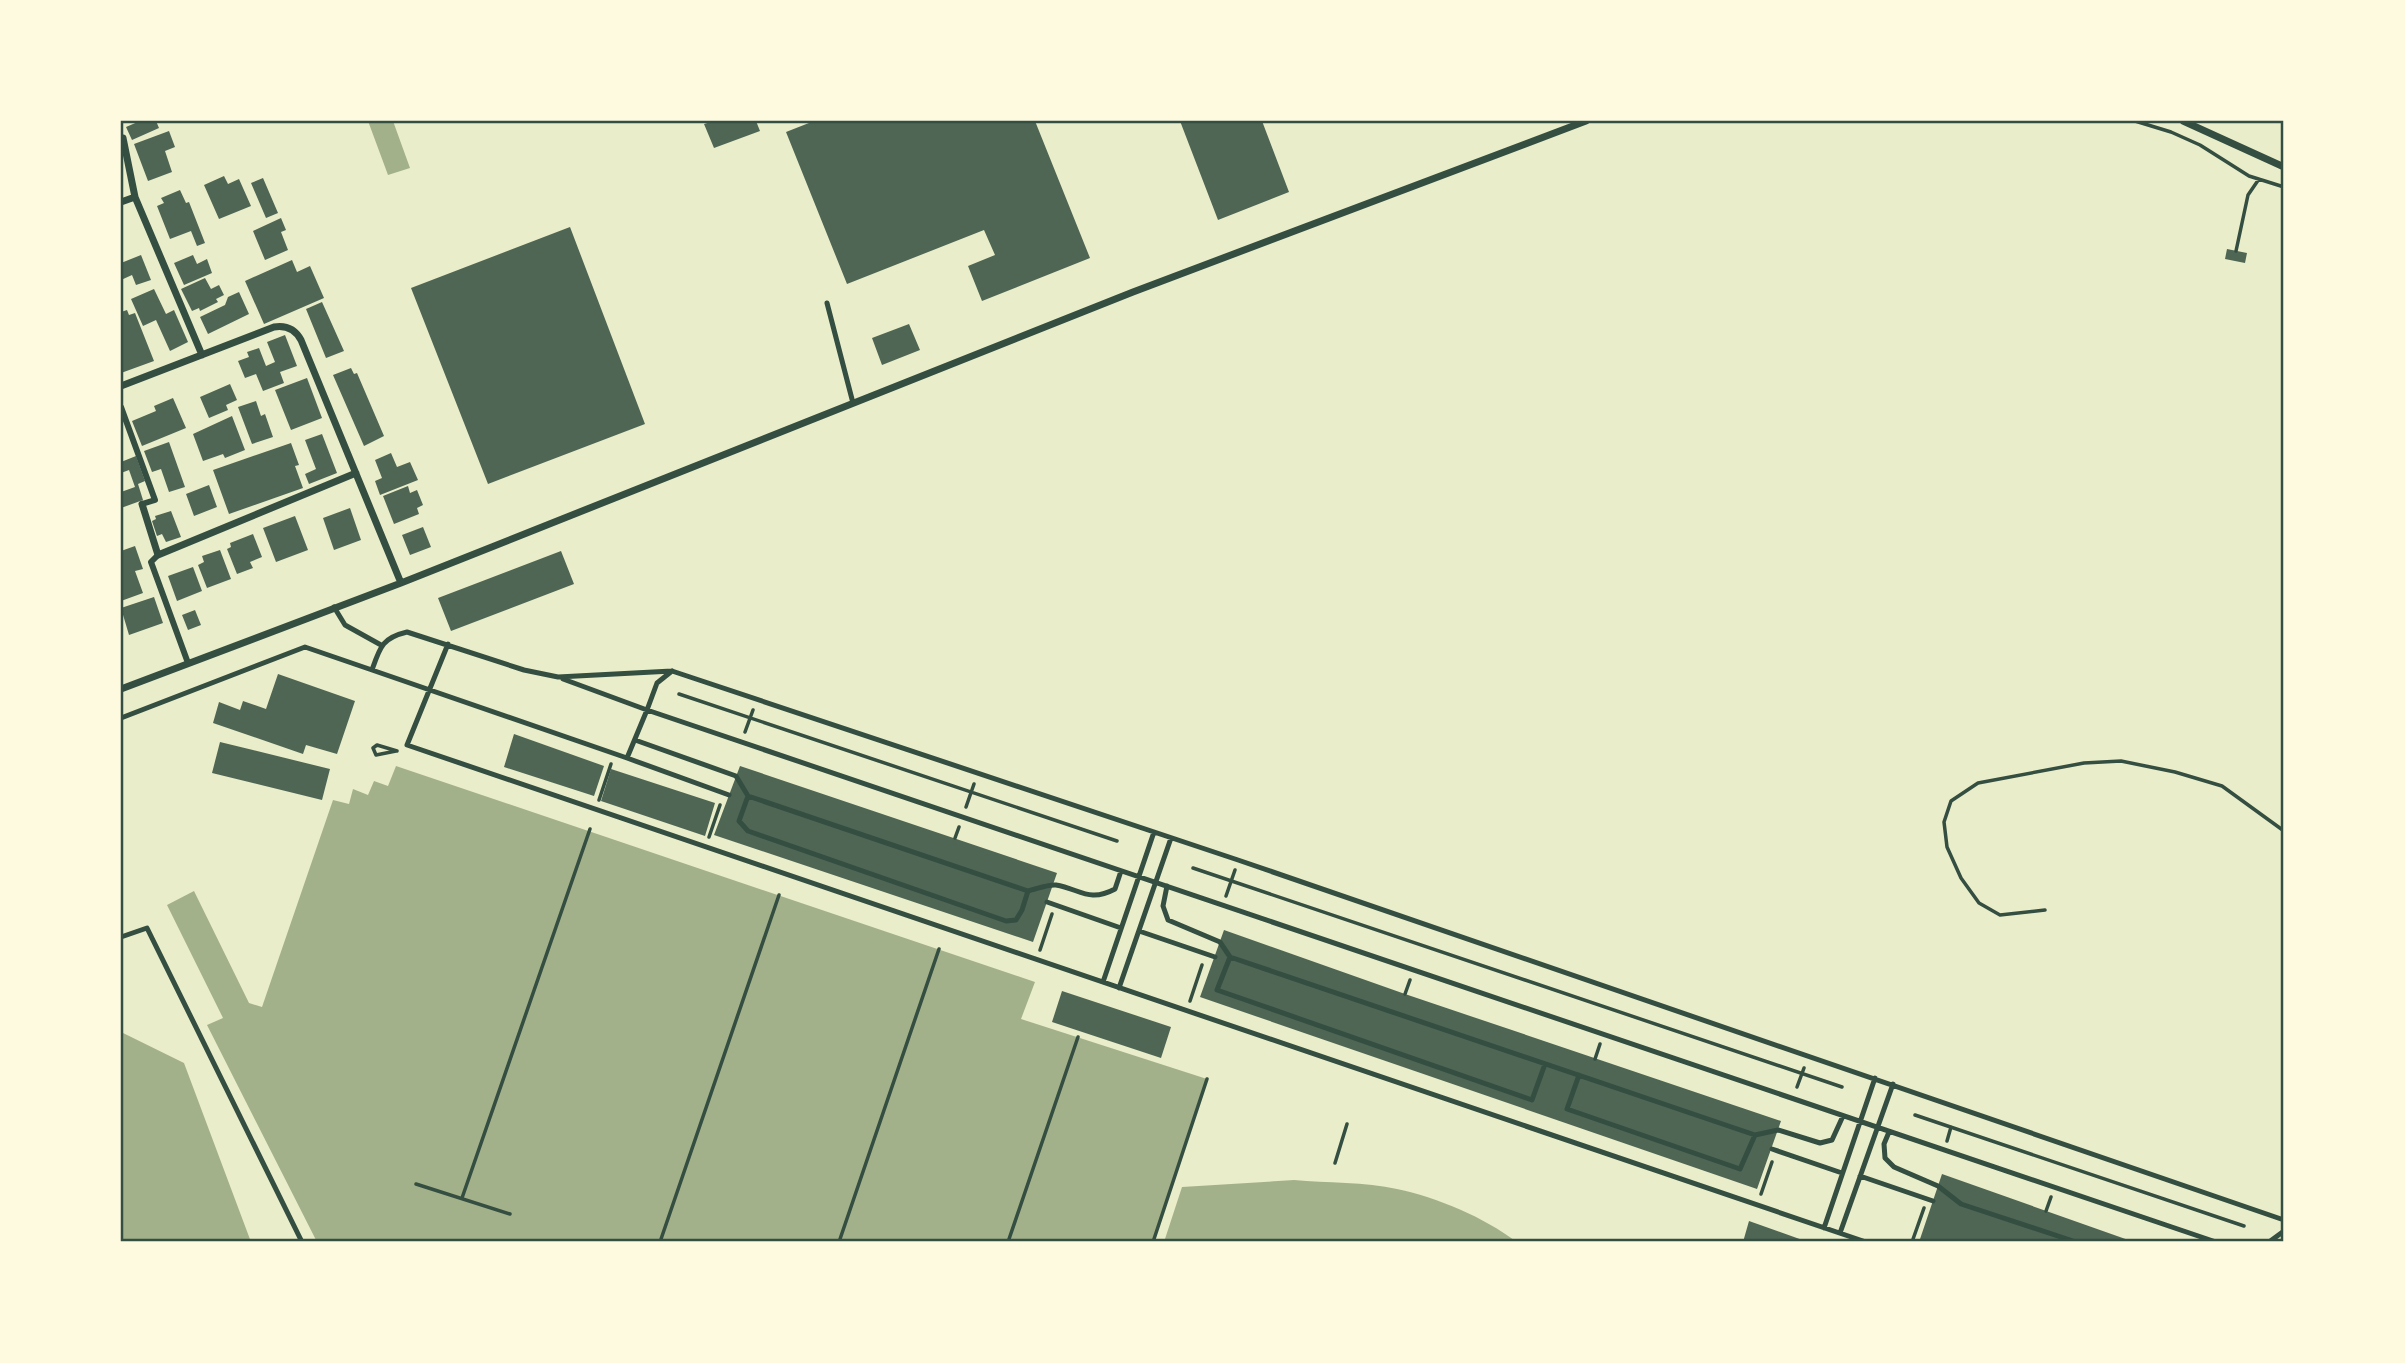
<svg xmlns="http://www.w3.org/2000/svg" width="2405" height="1363" font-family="Figtree,sans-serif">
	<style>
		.water { fill: #a3b18a }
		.building { fill: #4f6655 }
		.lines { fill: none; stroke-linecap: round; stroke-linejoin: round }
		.path { stroke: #344e41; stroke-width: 3.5 }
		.service { stroke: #344e41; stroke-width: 5 }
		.pedestrian { stroke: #344e41; stroke-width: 6 }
		.minor { stroke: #344e41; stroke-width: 7 }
		.neatline { fill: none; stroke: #344e41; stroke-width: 2.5 }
	</style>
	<rect width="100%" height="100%" fill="#e9edc9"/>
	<!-- water -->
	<path class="water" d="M368,121h25l17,47 -22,7z
		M396,766l639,216 -14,37 186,60 -54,163h-836l-110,-217 16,-7 -56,-113 27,-14 55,112 13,4 71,-207 16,4 4,-15 15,6 6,-14 14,5z
		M121,1032l63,31 67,179h-130z
		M1294,1180c32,3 72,2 103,9 42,9 86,28 120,53h-353l18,-55z"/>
	<!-- building -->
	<path class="building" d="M140,121h16l3,7 -27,12 -6,-13z
		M714,121h42l4,10 -46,17 -10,-24z
		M814,121h221l55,137 -108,43 -14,-35 27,-11 -11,-25 -137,54 -61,-152z
		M1180,121h82l27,71 -71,28z
		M169,131l6,16 -10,4 7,21 -24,9 -14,-37z
		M224,176l4,8 11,-5 12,27 -32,13 -15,-34z
		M263,178l15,35 -12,5 -15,-35z
		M180,190l6,13 3,-1 16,41 -8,3 -6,-15 -21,8 -13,-33 7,-3 -3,-5z
		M281,218l5,12 -5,2 7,18 -23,10 -12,-29z
		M570,227l75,197 -157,60 -77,-196z
		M2227,249l20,4 -2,10 -20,-4z
		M141,255l10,25 -15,5 -4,-10 -11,5v-17z
		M193,255l4,9 10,-5 5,14 -28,12 -10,-22z
		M292,260l5,12 13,-6 14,32 -60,26 -19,-43z
		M205,278l6,11 8,-4 5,10 -8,4 2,3 -18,9 -1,-3 -7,3 -11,-22z
		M154,289l12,25 8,-4 14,32 -18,9 -14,-31 -13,6 -12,-27z
		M239,292l10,22 -41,20 -8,-17 25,-12 3,-8z
		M322,302l22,49 -18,7 -20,-49z
		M127,310l2,5 6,-2 19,48 -33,12v-61z
		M909,324l11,26 -38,15 -10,-27z
		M285,335l12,31 -17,6 4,11 -21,8 -7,-17 -11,4 -7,-17 11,-4 -2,-5 12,-4 7,18 9,-4 -8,-20z
		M351,368l3,6 3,-1 27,63 -20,10 -31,-71z
		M307,378l15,40 -31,12 -16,-40z
		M230,384l7,16 -11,5 2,5 -19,8 -9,-21z
		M173,398l13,30 -44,18 -10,-25 24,-10 -2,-5z
		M256,401l5,15 4,-2 8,23 -21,7 -14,-37z
		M232,416l13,34 -20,8 -2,-4 -20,7 -10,-27z
		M322,434l15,39 -28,11 -4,-10 11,-5 -11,-29z
		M169,442l16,45 -16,5 -8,-23 -9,3 -8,-21z
		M291,443l8,22 -4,1 8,22 -74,26 -16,-44z
		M391,453l6,14 13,-5 8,18 -38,15 -5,-14 7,-3 -7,-18z
		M136,456l9,25 -7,3 5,16 -22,8v-16l14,-5 -6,-17 -8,3v-11z
		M209,485l8,22 -23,9 -8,-22z
		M408,486l2,7 7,-3 6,15 -6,3 2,6 -25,10 -11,-28z
		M350,508l11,32 -27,10 -11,-32z
		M171,511l10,26 -15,5 -4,-8 -5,2 -5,-15 4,-2 -1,-3z
		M295,516l13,34 -32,12 -13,-34z
		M423,527l8,20 -21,8 -8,-20z
		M253,534l9,23 -12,5 3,6 -16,6 -10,-25 4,-2 -1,-4z
		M135,546l8,23 -8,2 8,22 -22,8v-50z
		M220,550l11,29 -24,9 -9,-23 6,-3 -2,-6z
		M561,551l13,33 -123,47 -13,-33z
		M193,567l9,24 -25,10 -9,-25z
		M154,597l9,26 -34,12 -8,-27z
		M195,610l6,15 -13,5 -6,-15z
		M278,674l77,27 -18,53 -31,-9 -3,9 -90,-31 6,-21 21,8 3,-9 23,8z
		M514,734l90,32 -10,30 -90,-29z
		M220,742l110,27 -8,31 -110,-27z
		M740,766l317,107 -24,69 -319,-107z
		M611,769l104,34 -10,33 -104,-35z
		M1224,930l181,64 376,127 -24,68 -557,-192z
		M1062,991l109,36 -10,31 -109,-36z
		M1942,1174l192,68h-215z
		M1749,1221l59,21h-65z"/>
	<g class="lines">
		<!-- path -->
		<path class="path" d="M2135,121l36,11 29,13 49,31 35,11
			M2236,251l12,-56 11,-16
			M679,694l438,147
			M745,732l8,-22
			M396,751l-20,4 -3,-7 4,-3 20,6
			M599,800l12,-36
			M966,807l8,-23
			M709,837l11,-32
			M955,838l4,-11
			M1193,868l649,219
			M1226,896l9,-26
			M2045,910l-45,5 -21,-12 -18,-25 -14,-31 -3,-25 7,-21 27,-18 106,-20 37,-2 54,11 47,14 62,45
			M1040,950l12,-36
			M1405,994l5,-14
			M1190,1001l12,-36
			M1595,1059l5,-15
			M1797,1087l7,-19
			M1915,1115l329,111
			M1947,1141l4,-14
			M1335,1163l12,-39
			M416,1184l94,30
			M1761,1194l11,-32
			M462,1198l128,-369
			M2046,1211l5,-14
			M660,1242l119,-347
			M839,1242l100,-293
			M1008,1242l70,-205
			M1153,1242l54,-163
			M1912,1242l12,-34"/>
		<!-- service -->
		<path class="service" d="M827,303l26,100
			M334,607l11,18 36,20
			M448,644l-41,101 1459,497
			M563,679l84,31 10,-27 15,-12
			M121,718l184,-71 67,23
			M635,740l101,36 12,20 280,95c9,-2 20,-7 28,-6 24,4 33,18 59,4l6,-18
			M627,758l102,37
			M748,796l-9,25 9,10 258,90 10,-1 6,-10 6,-19
			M1167,886l-4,20 5,14 52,22 10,15 525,178 23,-5 42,13 12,-3 11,-24
			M1047,902l74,26
			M1139,931l76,26
			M121,937l26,-9 155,314
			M1230,957l-13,33 315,110 13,-36
			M1103,982l51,-150
			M1119,988l52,-150
			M1579,1075l-12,34 173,60 15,-34
			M1889,1132l-5,12 1,14 9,9 44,19 23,18 115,38
			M1772,1149l70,24
			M1860,1176l73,25
			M1824,1228l51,-150
			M1840,1233l53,-149
			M2216,1242l-1569,-532 -20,48 -255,-88c8,-23 10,-32 35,-38l117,38 34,7 114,-6 566,189 1046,360
			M2269,1242l15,-11"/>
		<!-- pedestrian -->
		<path class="pedestrian" d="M121,407l34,93 -13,4
			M158,555l-7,7 37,101"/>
		<!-- minor -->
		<path class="minor" d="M2183,121l101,46
			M123,138l12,59 67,158
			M121,202l14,-5
			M121,386l153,-59c12,-2 21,2 27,13l100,243
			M142,504l16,51 198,-82
			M121,689l280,-106 732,-291 453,-171"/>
	</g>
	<!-- border -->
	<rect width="2405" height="1363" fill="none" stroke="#fefae0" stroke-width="245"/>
	<rect x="122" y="122" width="2160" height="1118" class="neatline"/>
</svg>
